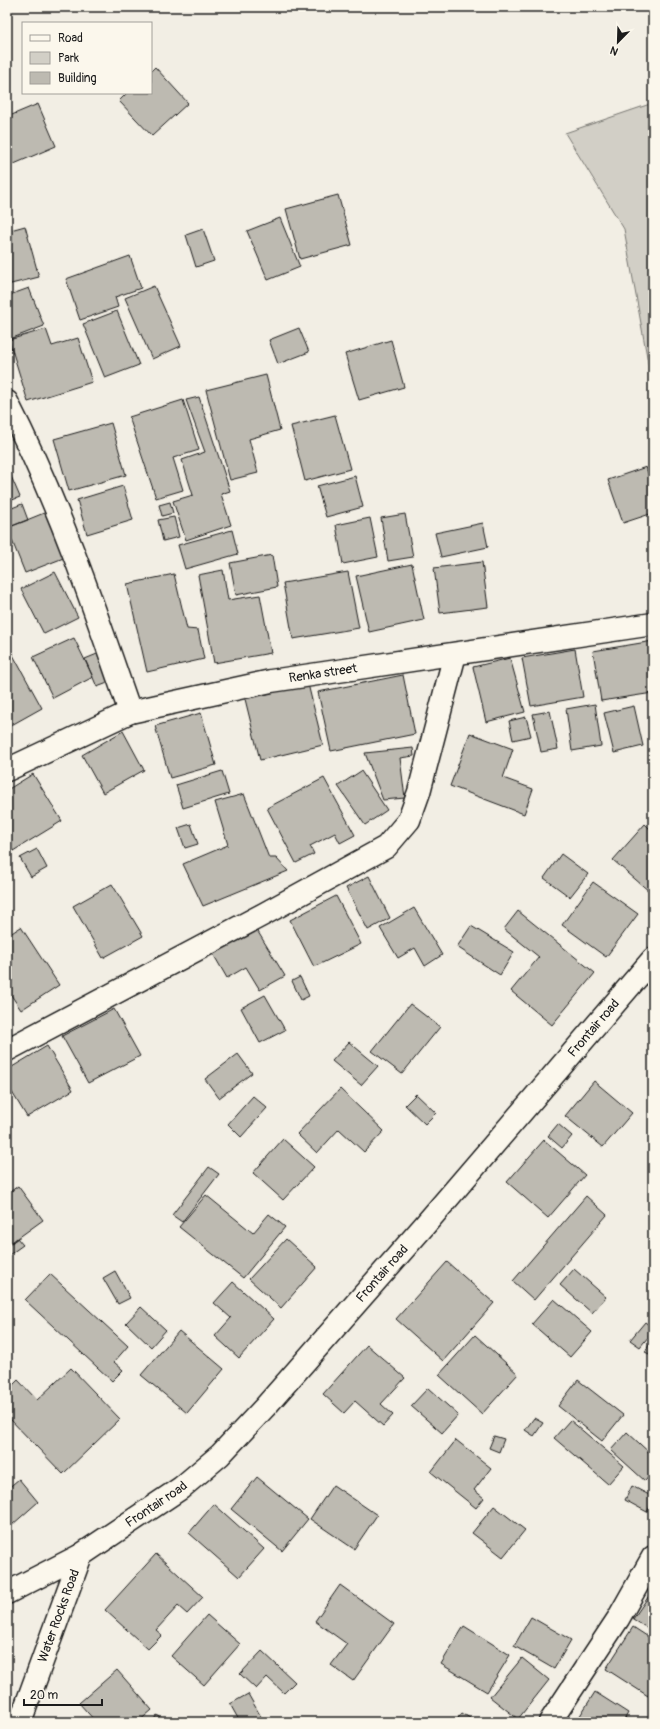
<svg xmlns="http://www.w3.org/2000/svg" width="660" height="1729" font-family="Pangolin,sans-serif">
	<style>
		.green { fill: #d2cfc6; stroke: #777671 }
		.building { fill: #bdbab1; stroke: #1c1c1c }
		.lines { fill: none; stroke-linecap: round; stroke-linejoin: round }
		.minor-casing { stroke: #1c1c1c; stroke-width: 25 }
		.minor { stroke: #fbf7ec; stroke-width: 22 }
		.labels { text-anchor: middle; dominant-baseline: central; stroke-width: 3; stroke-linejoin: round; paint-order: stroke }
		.street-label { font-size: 13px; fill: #1c1c1c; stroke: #fbf7ec }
	</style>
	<rect width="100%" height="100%" fill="#f2eee4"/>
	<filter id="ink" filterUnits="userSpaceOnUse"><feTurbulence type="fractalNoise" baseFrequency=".025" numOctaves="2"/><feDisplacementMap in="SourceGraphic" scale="8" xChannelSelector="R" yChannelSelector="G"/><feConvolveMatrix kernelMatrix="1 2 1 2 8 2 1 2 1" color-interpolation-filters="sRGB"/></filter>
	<g filter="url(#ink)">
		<!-- green -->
		<path class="green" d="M653,103v277l-2,-1 -27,-150 -59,-96z"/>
		<!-- building -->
		<path class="building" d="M155,67l33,36 -36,33 -33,-35 8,-8h24v-22z
			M38,104l18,42 -49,21v-50z
			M338,195l14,50 -52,14 -14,-50z
			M280,218l20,49 -32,13 -21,-49z
			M25,226l14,51 -32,8v-54z
			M203,229l11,32 -18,6 -10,-32z
			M130,256l11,32 -26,9 3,10 -38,13 -14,-41z
			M154,286l27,60 -29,13 -27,-61z
			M29,288l15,38 -34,13 -3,-8v-35z
			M117,311l22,54 -34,13 -22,-54z
			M299,328l10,24 -31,12 -9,-24z
			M46,329l6,17 26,-8 14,44 -64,20 -19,-62z
			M391,340l13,47 -45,13 -14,-46z
			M266,375l14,55 -31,9 9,34 -28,7 -24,-90z
			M199,397l31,94 -9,3 10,31 -45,15 -13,-39 20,-6 -11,-35 23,-8 -19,-52z
			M183,400l16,50 -26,8 10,32 -27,8 -27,-81z
			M335,415l15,54 -45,12 -14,-55z
			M111,423l15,52 -57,16 -15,-52z
			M7,467l13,30 -13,5z
			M646,467l7,21v25l-30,10 -15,-43z
			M355,476l8,31 -37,10 -9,-31z
			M123,486l10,34 -46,14 -10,-34z
			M170,502l3,11 -11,3 -3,-11z
			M22,504l6,16 -21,8v-18z
			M49,511l17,46 -41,16 -18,-45z
			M405,514l8,43 -25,4 -7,-43z
			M174,517l5,20 -16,4 -5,-21z
			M370,518l8,39 -35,7 -7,-39z
			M483,523l5,24 -47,10 -6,-24z
			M232,530l6,24 -53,15 -7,-24z
			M272,555l5,32 -41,8 -6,-32z
			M482,562l6,45 -48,6 -6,-45z
			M412,564l12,56 -55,12 -13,-56z
			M223,570l5,30 32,-5 11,58 -57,10 -16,-88z
			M55,572l23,45 -34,17 -23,-45z
			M348,572l11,56 -66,11 -10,-56z
			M174,574l13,55 11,1 6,29 -57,13 -20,-88z
			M74,638l19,39 -40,21 -20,-41z
			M653,641v52l-52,8 -8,-50z
			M7,644l35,64 -34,19 -1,-1z
			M575,649l8,48 -52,9 -9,-48z
			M102,652l11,29 -16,6 -12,-28z
			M510,658l15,54 -39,10 -13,-55z
			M403,675l12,59 -84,17 -13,-59z
			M308,684l15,61 -63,15 -15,-61z
			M595,704l6,42 -29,5 -6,-42z
			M634,706l9,40 -29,7 -10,-40z
			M550,711l8,38 -17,3 -8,-38z
			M201,713l15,52 -46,13 -15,-52z
			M526,717l5,19 -18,4 -4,-19z
			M123,731l21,39 -41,23 -21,-38z
			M470,733l43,16 -10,29 30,11 -9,25 -74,-28z
			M413,748l1,8 -14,2 5,40 -22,2 -18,-47z
			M222,771l7,23 -46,14 -7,-23z
			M361,771l26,39 -22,15 -27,-39z
			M33,774l29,47 -49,30 -6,-9v-52z
			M324,778l31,57 -15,8 -5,-10 -25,13 4,8 -18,9 -29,-55z
			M244,794l25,64h7l12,13 -85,35 -20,-42 45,-19 -13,-43z
			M191,824l7,20 -13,4 -7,-20z
			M645,824l8,8v57l-3,3 -37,-32z
			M37,849l10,19 -16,9 -11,-19z
			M561,854l27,20 -18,23 -26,-19z
			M369,876l21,42 -22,12 -22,-42z
			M593,882l45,32 -32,43 -44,-32z
			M112,884l31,52 -40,22 -30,-52z
			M336,896l25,48 -47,23 -24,-47z
			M414,908l28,47 -17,11 -10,-18 -17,10 -18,-30z
			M518,911l77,62 -43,52 -41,-34 28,-34 -35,-28z
			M471,926l43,26 -14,23 -43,-28z
			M21,927l38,58 -38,25 -14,-21v-53z
			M255,927l30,49 -25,14 -14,-23 -19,11 -15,-26z
			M300,977l9,19 -8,4 -9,-19z
			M265,995l20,35 -25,13 -19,-35z
			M410,1004l30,23 -38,47 -30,-23z
			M114,1009l26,47 -52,27 -26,-47z
			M349,1042l29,24 -17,19 -29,-24z
			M47,1046l26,44 -46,27 -20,-33v-14z
			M238,1054l14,19 -33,25 -14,-19z
			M594,1081l38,32 -29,34 -38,-31z
			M340,1089l44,42 -20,21 -25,-23 -22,24 -20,-19z
			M416,1094l20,19 -11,11 -20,-19z
			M253,1096l14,12 -26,29 -13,-13z
			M558,1124l14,12 -10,12 -14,-12z
			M283,1139l31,28 -31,33 -30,-27z
			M544,1140l41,35 -37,43 -41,-36z
			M209,1167l10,7 -37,48 -10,-7z
			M18,1186l25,34 -36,26v-52z
			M206,1195l47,38 16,-19 16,13 -42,51 -64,-51z
			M586,1196l21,19 -73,85 -21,-19z
			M17,1238l6,7 -14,10 -2,-2v-7z
			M286,1239l31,28 -36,41 -32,-29z
			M447,1262l47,41 -51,58 -47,-42z
			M574,1269l32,28 -14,16 -32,-28z
			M115,1271l15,27 -12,6 -15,-26z
			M50,1274l78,72 -14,16 9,8 -11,11 -87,-81z
			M233,1282l41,37 -35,39 -24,-22 16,-18 -17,-15z
			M554,1299l38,33 -22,25 -38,-33z
			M141,1307l25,23 -15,17 -25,-24z
			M645,1322l8,6v3l-13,16 -10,-7z
			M179,1331l45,38 -37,44 -46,-38z
			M475,1335l43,39 -36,40 -43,-39z
			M653,1338v18l-8,-4z
			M367,1345l38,33 -24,26 12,11 -10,11 -28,-25 -11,12 -21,-19z
			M71,1368l49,51 -57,55 -56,-58v-25l11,-11 19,20z
			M578,1380l45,35 -21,26 -44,-35z
			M428,1388l30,27 -16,18 -31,-27z
			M534,1418l9,5 -9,13 -9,-6z
			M570,1420l54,46 -16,18 -54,-46z
			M627,1432l26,24v16l-8,9 -34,-31z
			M494,1436l10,3 -5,13 -10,-4z
			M456,1440l35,28 -17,22 10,8 -8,10 -45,-36z
			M257,1477l51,42 -26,32 -51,-42z
			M19,1479l19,23 -26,23 -5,-6v-30z
			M333,1485l44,30 -23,34 -44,-30z
			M632,1486l21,11v4l-6,11 -22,-12z
			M214,1504l50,45 -25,28 -50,-44z
			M494,1506l31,24 -22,27 -31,-24z
			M156,1554l47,43 -16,17 -9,-8 -22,24 6,5 -14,14 -43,-39z
			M340,1585l54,39 -41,57 -22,-16 16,-21 -32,-23z
			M653,1590v42l-20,-13z
			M207,1615l33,29 -36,41 -33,-29z
			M531,1617l40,23 -17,29 -40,-23z
			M464,1626l46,29 -23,37 -46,-28z
			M633,1627l20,13v49l-5,7 -42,-27z
			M262,1651l33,31 -11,11 -17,-16 -11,12 -16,-15z
			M522,1658l27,22 -31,39 -28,-22z
			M117,1670l35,40 -14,12h-42l-17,-19z
			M595,1692l33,21 -5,9h-47z
			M248,1694l16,28h-24l-10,-18z
			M462,1713l14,9h-21z
			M157,1715l10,7h-15z"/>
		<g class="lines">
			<!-- minor casing -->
			<g class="minor-casing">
				<g id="minor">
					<path d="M7,402c51,99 87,205 123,310"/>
					<path id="s1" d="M7,770l123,-58 141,-31 382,-57"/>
					<path d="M7,1050l257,-136 122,-67 23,-27 10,-28 36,-138"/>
					<path id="s2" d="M7,1593l74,-38 100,-67 39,-33 45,-48 159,-181 229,-267"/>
					<path id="s3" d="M20,1722l61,-167"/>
					<path d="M550,1722l68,-103 35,-62"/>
				</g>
			</g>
			<!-- minor -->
			<use href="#minor" class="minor"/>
		</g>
	</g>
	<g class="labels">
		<!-- street labels -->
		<g class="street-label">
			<text stroke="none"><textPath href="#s1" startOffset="333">Renka street</textPath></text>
			<text stroke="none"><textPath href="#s2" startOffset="822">Frontair road</textPath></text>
			<text stroke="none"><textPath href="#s2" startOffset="498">Frontair road</textPath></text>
			<text stroke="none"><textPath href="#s2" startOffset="174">Frontair road</textPath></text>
			<text stroke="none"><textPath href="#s3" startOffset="113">Water Rocks Road</textPath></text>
		</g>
	</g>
	<!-- margin -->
	<rect width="660" height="1729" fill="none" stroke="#fbf7ec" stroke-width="24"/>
	<rect x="12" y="12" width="636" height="1705" fill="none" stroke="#1c1c1c" stroke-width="1.5" filter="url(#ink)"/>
	<!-- legend -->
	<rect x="22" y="22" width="130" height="72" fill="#fbf7ec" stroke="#a29f99"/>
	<rect x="30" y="35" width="20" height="6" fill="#fbf7ec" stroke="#a29f99"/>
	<text x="58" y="42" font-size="12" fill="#1c1c1c">Road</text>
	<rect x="30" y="52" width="20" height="12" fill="#d2cfc6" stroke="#a29f99"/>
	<text x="58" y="62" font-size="12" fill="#1c1c1c">Park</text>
	<rect x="30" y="72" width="20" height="12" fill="#bdbab1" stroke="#a29f99"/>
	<text x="58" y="82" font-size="12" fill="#1c1c1c">Building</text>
	<!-- north arrow -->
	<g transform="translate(618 42) rotate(203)" stroke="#fbf7ec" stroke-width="3" paint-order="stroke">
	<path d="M0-3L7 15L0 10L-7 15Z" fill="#1c1c1c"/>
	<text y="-6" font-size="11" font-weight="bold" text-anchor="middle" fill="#1c1c1c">N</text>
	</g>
	<!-- scale -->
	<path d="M24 1699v6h78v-6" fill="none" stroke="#1c1c1c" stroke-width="2"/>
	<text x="30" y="1699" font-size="12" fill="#1c1c1c" stroke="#fbf7ec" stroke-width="3" paint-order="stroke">20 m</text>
</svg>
